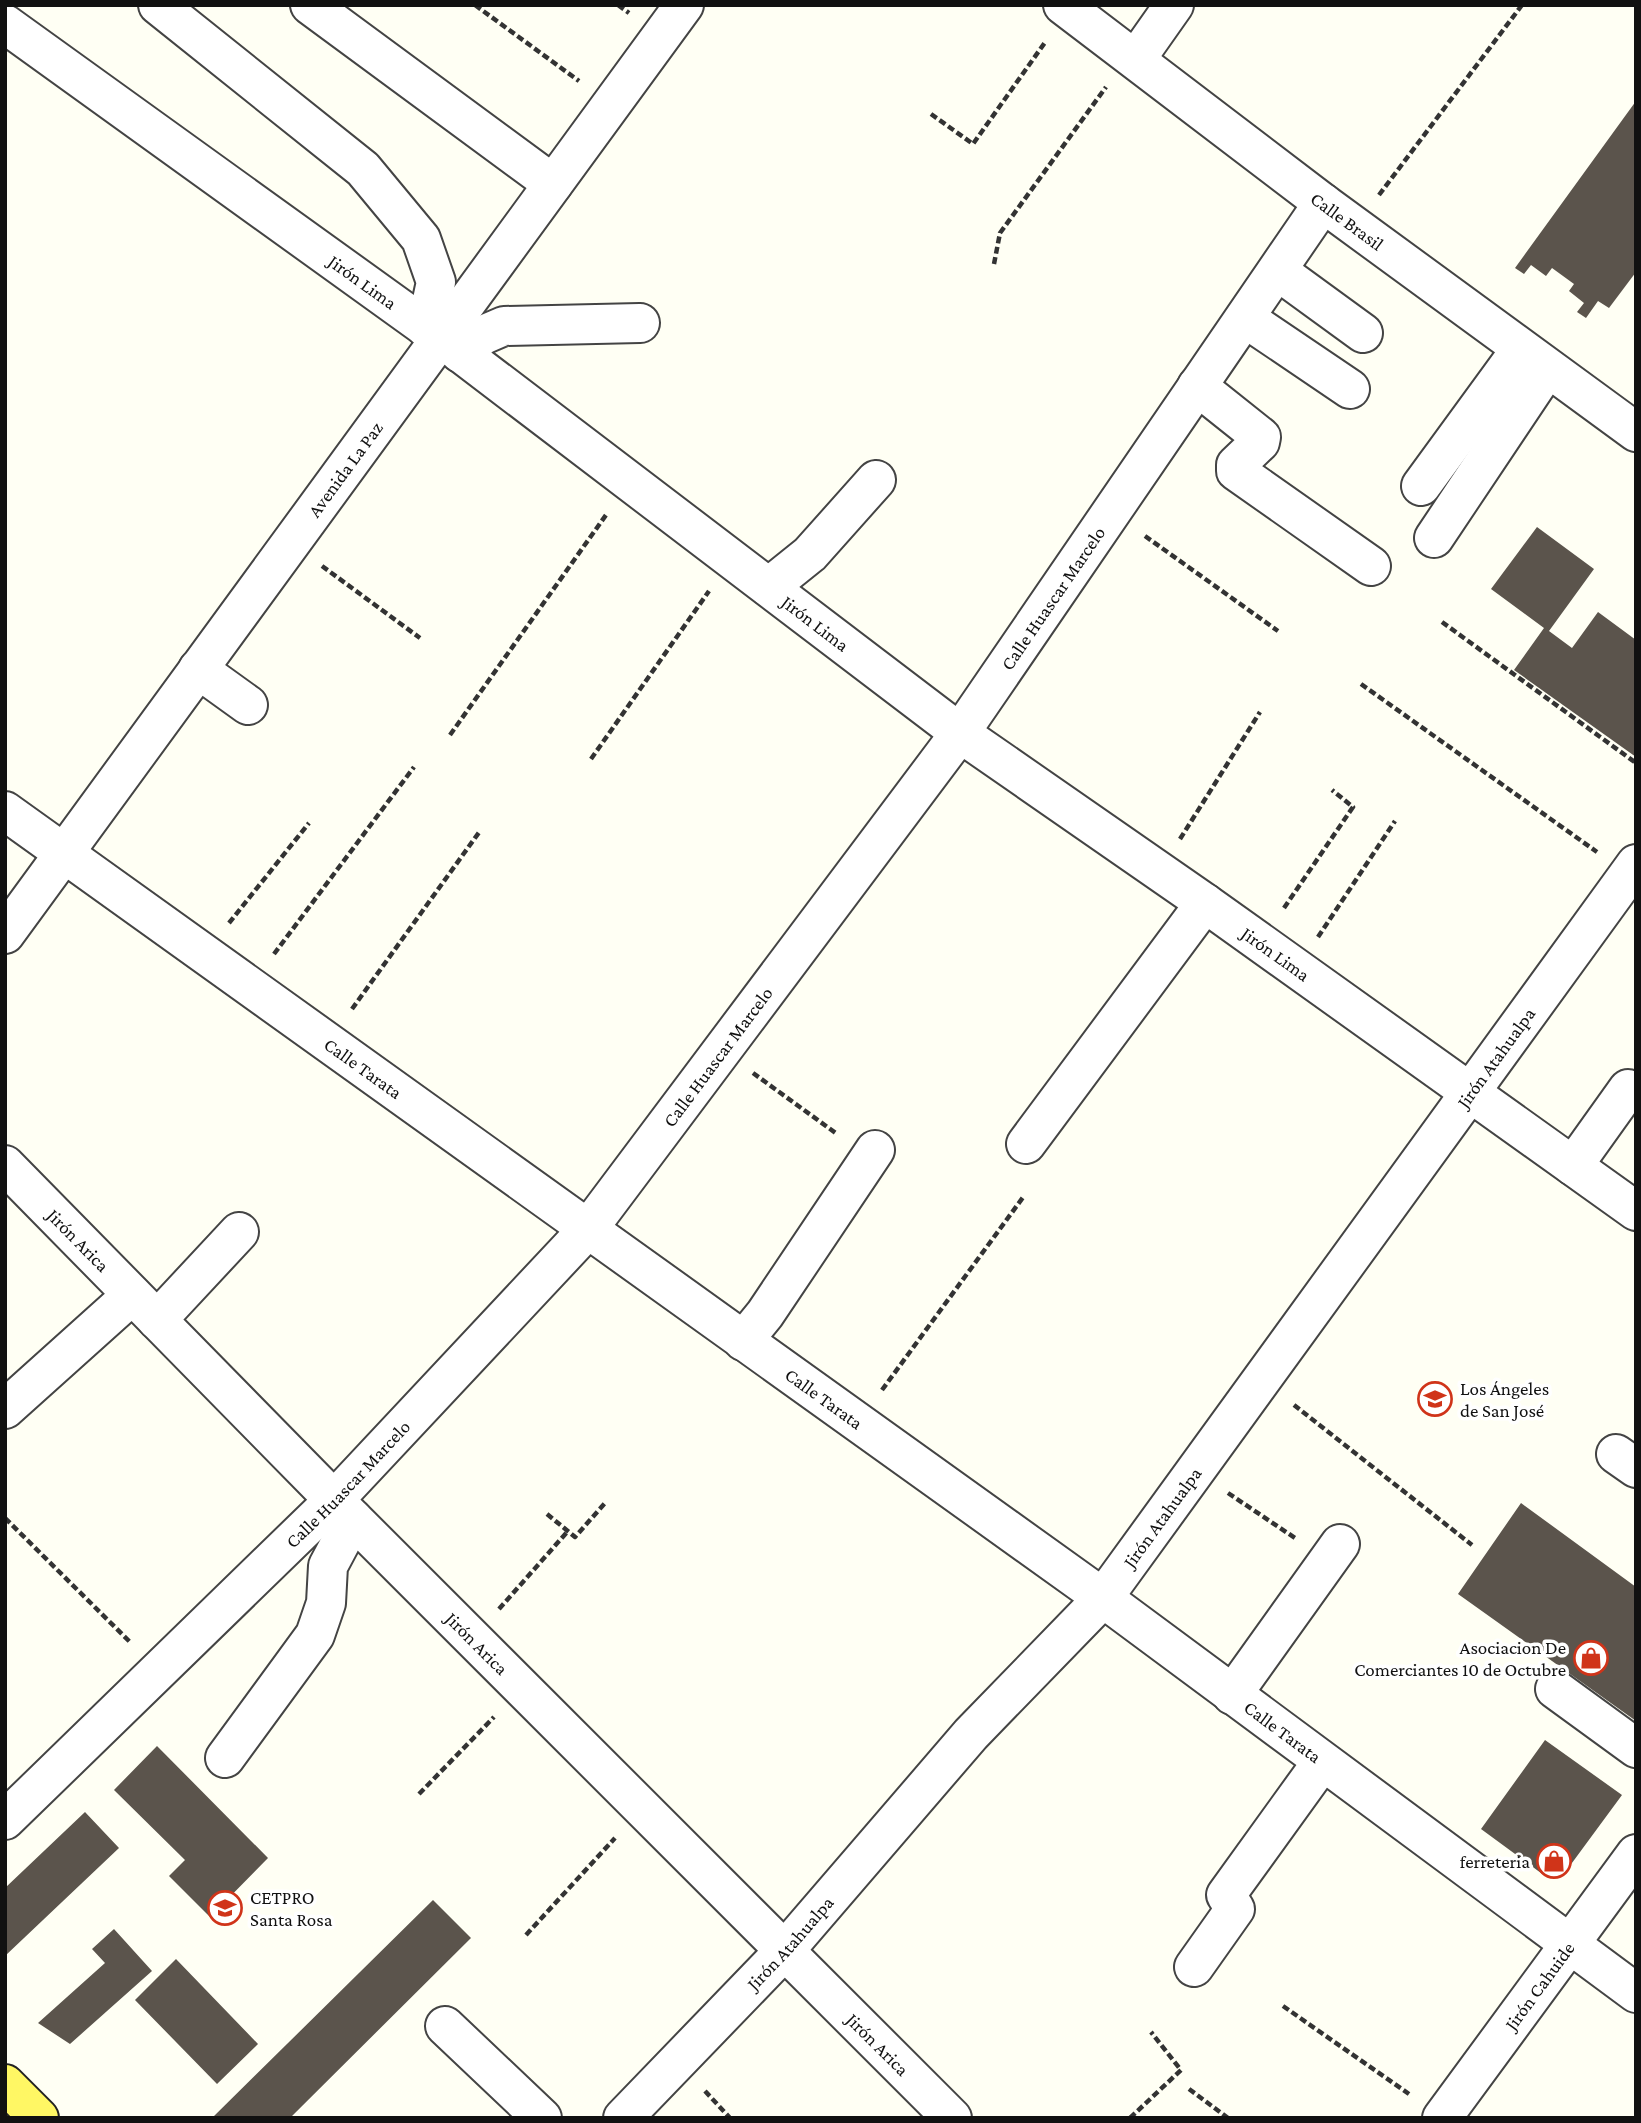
<svg xmlns="http://www.w3.org/2000/svg" width="1641" height="2123" font-family="'Crimson Pro',serif">
	<style>
		.building { fill: #5b544c }
		.lines { fill: none; stroke-linecap: round; stroke-linejoin: round }
		.minor-casing { stroke: #444; stroke-width: 42 }
		.major-casing { stroke: #222; stroke-width: 42 }
		.path { stroke: #333; stroke-width: 4.5; stroke-dasharray: 7 3.5; stroke-linecap: butt }
		.minor { stroke: #fff; stroke-width: 38 }
		.major { stroke: #fff764; stroke-width: 38 }
		.labels { text-anchor: middle; dominant-baseline: central; stroke-width: 7; stroke-linejoin: round; paint-order: stroke }
		.street-label { font-size: 19px; fill: #111; stroke: #fff }
		.poi-label { font-size: 19px; fill: #111; stroke: #fff; text-anchor: start }
	</style>
	<rect width="100%" height="100%" fill="#fffff4"/>
	<!-- building -->
	<path class="building" d="M1636,101v171l-27,36 -11,-7 -12,17 -9,-6 7,-9 -15,-12 5,-7 -22,-16 -6,8 -15,-11 -7,9 -9,-6z
		M1537,527l57,42 -45,62 23,17 26,-36 38,28v117l-122,-87 30,-42 -53,-39z
		M1521,1503l115,84v134l-178,-127z
		M1545,1740l77,55 -53,72 -24,9 -64,-47z
		M157,1746l111,112 -58,59 -41,-41 16,-16 -71,-70z
		M85,1812l34,36 -114,108v-68z
		M433,1900l38,38 -181,180h-78z
		M114,1929l38,42 -82,73 -32,-21 67,-60 -13,-14z
		M176,1959l82,85 -41,40 -82,-84z"/>
	<g class="lines">
		<!-- minor casing -->
		<g class="minor-casing">
			<g id="minor">
				<path d="M158,5l205,164 58,70 15,43 -10,46"/>
				<path d="M310,5l243,179"/>
				<path id="s1" d="M1063,5l260,198 313,229"/>
				<path id="s2" d="M5,24l436,314 519,395 245,170 431,308"/>
				<path d="M1136,59l38,-54"/>
				<path d="M1278,271l85,62"/>
				<path d="M1245,318l105,71"/>
				<path d="M460,353l23,-18 21,-9 136,-3"/>
				<path d="M1197,386l64,51 -1,5 -24,23v6l135,95"/>
				<path d="M1421,486l100,-137"/>
				<path d="M1434,538l113,-169"/>
				<path d="M769,587l41,-33 66,-74"/>
				<path d="M198,669l50,36"/>
				<path id="s3" d="M5,811l1098,787 533,395"/>
				<path id="s4" d="M5,934l679,-929"/>
				<path d="M1026,1144l179,-241"/>
				<path id="s5" d="M5,1165l329,335 618,618"/>
				<path d="M1573,1166l55,-77"/>
				<path d="M157,1320l82,-88"/>
				<path d="M743,1341l22,-27 110,-164"/>
				<path d="M5,1409l127,-114"/>
				<path d="M1616,1454l20,14"/>
				<path d="M1555,1689l81,59"/>
				<path d="M1232,1695l108,-151"/>
				<path d="M225,1758l90,-123 11,-32 2,-37 25,-47"/>
				<path id="s6" d="M5,1820l329,-320 254,-271 372,-496 363,-530"/>
				<path d="M1194,1967l41,-58 -9,-14 96,-133"/>
				<path d="M445,2026l97,92"/>
				<path id="s7" d="M623,2118l163,-169 185,-215 132,-136 533,-734"/>
				<path id="s8" d="M1442,2118l194,-264"/>
			</g>
		</g>
		<!-- major casing -->
		<g class="major-casing">
			<path id="major" d="M5,2084l34,34"/>
		</g>
		<!-- path -->
		<path class="path" d="M475,5l104,76
			M618,5l11,8
			M931,114l42,30 73,-103
			M1379,195l143,-190
			M994,264l6,-31 106,-146
			M1145,536l133,95
			M322,566l98,72
			M1442,622l194,141
			M1361,684l236,168
			M450,735l156,-220
			M591,759l118,-168
			M1180,839l80,-127
			M1284,908l69,-101 -21,-17
			M229,923l80,-100
			M1318,937l77,-116
			M274,954l140,-187
			M352,1009l128,-178
			M753,1073l84,61
			M882,1390l142,-194
			M1294,1405l178,140
			M1228,1493l67,45
			M547,1514l28,23 31,-35
			M5,1518l126,125
			M499,1609l69,-78
			M419,1794l75,-77
			M526,1935l89,-97
			M1283,2006l126,88
			M1189,2089l39,29
			M705,2091l25,27
			M1130,2118l51,-48 -30,-38"/>
		<!-- minor -->
		<use href="#minor" class="minor"/>
		<!-- major -->
		<use href="#major" class="major"/>
	</g>
	<!-- icons -->
	<defs>
		<g id="school-ring" transform="scale(1.75)"><circle r="9.5" fill="#fff" stroke="#d03419" stroke-width="1.5"/><path d="M0-5L7-2L0 1L-7-2ZM-4 1L0 2.5L4 1V4Q0 6-4 4Z" fill="#d03419"/></g>
		<g id="shop-ring" transform="scale(1.75)"><circle r="9.5" fill="#fff" stroke="#d03419" stroke-width="1.5"/><path d="M-5-2.5h2.3a2.7 3.5 0 0 1 5.4 0H5L5.5 6h-11ZM-1.5-2.5h3a1.5 2.3 0 0 0-3 0Z" fill="#d03419"/></g>
		<g id="university-ring" transform="scale(1.75)"><circle r="9.5" fill="#fff" stroke="#d03419" stroke-width="1.5"/><path d="M0-5L7-2L0 1L-7-2ZM-4 1L0 2.5L4 1V4Q0 6-4 4Z" fill="#d03419"/></g>
	</defs>
	<g fill-rule="evenodd">
		<use href="#school-ring" x="1435" y="1399"/>
		<use href="#shop-ring" x="1591" y="1658"/>
		<use href="#shop-ring" x="1554" y="1861"/>
		<use href="#university-ring" x="225" y="1908"/>
	</g>
	<g class="labels">
		<!-- street labels -->
		<g class="street-label">
			<text stroke="none"><textPath href="#s1" startOffset="357">Calle Brasil</textPath></text>
			<text stroke="none"><textPath href="#s2" startOffset="441">Jirón Lima</textPath></text>
			<text stroke="none"><textPath href="#s4" startOffset="576">Avenida La Paz</textPath></text>
			<text stroke="none"><textPath href="#s6" startOffset="1614">Calle Huascar Marcelo</textPath></text>
			<text stroke="none"><textPath href="#s2" startOffset="1008">Jirón Lima</textPath></text>
			<text stroke="none"><textPath href="#s2" startOffset="1575">Jirón Lima</textPath></text>
			<text stroke="none"><textPath href="#s6" startOffset="1046">Calle Huascar Marcelo</textPath></text>
			<text stroke="none"><textPath href="#s7" startOffset="1376">Jirón Atahualpa</textPath></text>
			<text stroke="none"><textPath href="#s3" startOffset="441">Calle Tarata</textPath></text>
			<text stroke="none"><textPath href="#s5" startOffset="105">Jirón Arica</textPath></text>
			<text stroke="none"><textPath href="#s3" startOffset="1008">Calle Tarata</textPath></text>
			<text stroke="none"><textPath href="#s6" startOffset="480">Calle Huascar Marcelo</textPath></text>
			<text stroke="none"><textPath href="#s7" startOffset="808">Jirón Atahualpa</textPath></text>
			<text stroke="none"><textPath href="#s5" startOffset="672">Jirón Arica</textPath></text>
			<text stroke="none"><textPath href="#s3" startOffset="1575">Calle Tarata</textPath></text>
			<text stroke="none"><textPath href="#s7" startOffset="242">Jirón Atahualpa</textPath></text>
			<text stroke="none"><textPath href="#s8" startOffset="164">Jirón Cahuide</textPath></text>
			<text stroke="none"><textPath href="#s5" startOffset="1239">Jirón Arica</textPath></text>
		</g>
		<!-- poi labels -->
		<g class="poi-label">
			<text x="1460" y="1388">Los Ángeles<tspan x="1460" dy="22">de San José</tspan></text>
			<text x="1566" y="1647" text-anchor="end">Asociacion De<tspan x="1566" dy="22">Comerciantes 10 de Octubre</tspan></text>
			<text x="1530" y="1861" text-anchor="end">ferreteria</text>
			<text x="250" y="1897">CETPRO<tspan x="250" dy="22">Santa Rosa</tspan></text>
		</g>
	</g>
	<!-- border -->
	<rect width="1641" height="2123" fill="none" stroke="#111111" stroke-width="14"/>
</svg>
